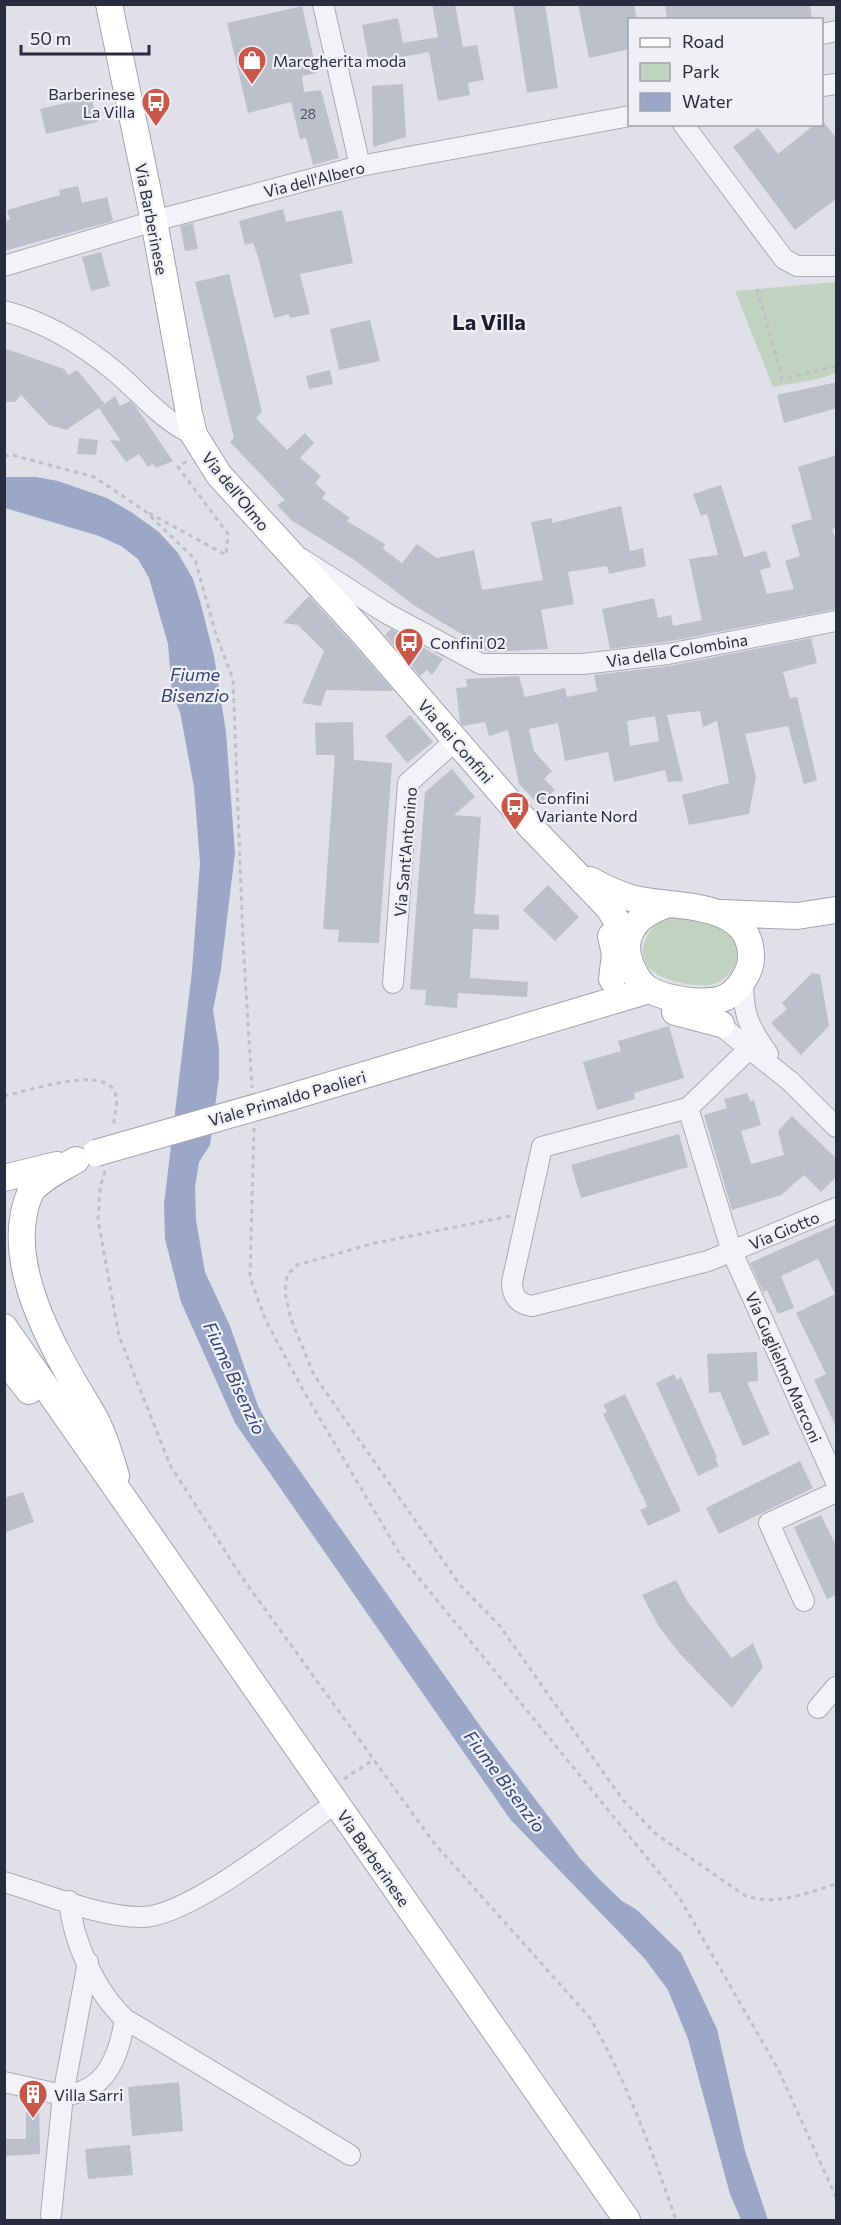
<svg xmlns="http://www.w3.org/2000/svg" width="841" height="2225" font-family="Commissioner,sans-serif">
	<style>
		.green { fill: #c1d2c1 }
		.water { fill: #9ca6c7 }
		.building { fill: #bdbfcb; fill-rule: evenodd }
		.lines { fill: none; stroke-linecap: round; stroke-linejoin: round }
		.minor-casing { stroke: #a9aab5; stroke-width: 22 }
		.major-casing { stroke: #9fa2b3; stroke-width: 28 }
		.path { stroke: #bebfc7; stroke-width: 3; stroke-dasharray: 4.5 4.5; stroke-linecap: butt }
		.minor { stroke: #f2f3f7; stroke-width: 20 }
		.major { stroke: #fff; stroke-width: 26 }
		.major-bridge-casing { stroke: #9fa2b3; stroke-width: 28; stroke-linecap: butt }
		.major-bridge { stroke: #fff; stroke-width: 26 }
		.labels { text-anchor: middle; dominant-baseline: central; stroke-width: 4.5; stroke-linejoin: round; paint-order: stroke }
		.number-label { font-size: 14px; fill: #4e5062 }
		.poi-label { font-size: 16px; fill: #292b3f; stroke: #eff0f6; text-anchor: start }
		.street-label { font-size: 16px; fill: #292b3f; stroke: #eff0f6 }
		.water-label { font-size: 18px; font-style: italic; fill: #354171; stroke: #eff0f6 }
		.district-label { font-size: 22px; font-weight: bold; fill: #1b1d2f; stroke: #eff0f6 }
	</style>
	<rect width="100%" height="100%" fill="#e0e1e8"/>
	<!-- green -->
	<path class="green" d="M836,282v91l-18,6 -45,8 -38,-96z
		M675,915c14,3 32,4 45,10 31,14 18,56 -11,60 -13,2 -43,-4 -54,-12 -27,-19 -4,-53 20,-58z"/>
	<!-- water -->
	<path class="water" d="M4,477h32l22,4 49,17 24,14 28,20 19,21 15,26 7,22 14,55 12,76 9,121 -14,116 -8,41 6,38v29l-9,68 -11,17 -4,25 1,33 9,52 25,54 28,80 13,24 212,300 96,127 21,23 22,21 15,9 44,43 36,76 28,122 23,69h-27l-11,-26 -42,-155 -20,-49 -23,-31 -135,-140 -275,-396 -54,-121 -16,-63 -1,-35 28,-233 8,-108 -6,-76 -14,-75 -8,-19 -4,-49 -19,-66 -11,-19 -17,-13 -22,-10 -94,-28z"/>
	<!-- building -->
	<path class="building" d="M432,4h23l8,43 14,-2 7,35 -16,3 2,12 -32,6 -9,-49 -60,11 -7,-38 36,-7 5,25 35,-6z
		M513,4h32l13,84 -31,5z
		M578,4h56l3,16h-7v29l-41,9z
		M665,4h145l2,16h-145z
		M302,6l15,67 -15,3 2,16 17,-2 18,68 -26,7 -7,-27 -6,1 -9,-37 -43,11 -21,-90z
		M403,84l3,53 -33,10 -1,-61z
		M91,97l7,25 -52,12 -6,-25z
		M822,120l15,19v59l-42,32 -62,-83 25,-19 20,26 37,-30h7z
		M78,186l4,17 25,-6 6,24 -109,30v-30l6,-1 -3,-10 53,-15 -1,-5z
		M283,209l3,13 56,-12 11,53 -53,11 10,40 -20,4 -1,-4 -15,4 -16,-61 -5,-14 -8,2 -6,-24z
		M193,223l5,26 -13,2 -5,-25z
		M101,252l9,34 -19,5 -9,-34z
		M229,274l33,138 -6,6 31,32 18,-17 9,10 -14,15 21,18 -6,7 11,10 -4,5 28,20 -3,3 38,23 -2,5 19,14 15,-19 20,14 37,-8 8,40 61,-10 -12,-58 21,-4v5l69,-17 9,45 13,-3 3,18 -37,8 -2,-8 -39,6 6,32 -33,6 7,39 -59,3 -16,-10 -9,-1 -1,-6 -48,-29 -62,-47 -62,-39 -14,-15 8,-5 -55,-58 4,-4 -39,-156z
		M370,320l10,41 -41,9 -9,-41z
		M4,348l60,21 4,6 9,-5 28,34 -39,26 -17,-5 -28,-30 -6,7h-11z
		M330,370l3,14 -24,5 -3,-13z
		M837,382v26l-53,15 -7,-28z
		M115,396l5,10 10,-5 6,6 37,54 -17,7 -3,-4 -5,3 -9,-13 -13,8 -16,-22 11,1 -22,-33z
		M79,438l19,2 -2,15 -19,-1z
		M837,455v73l-5,1 5,13v67l-171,33 -56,7 -8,-40 52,-11 4,20 13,-3 2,11 29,-6 -13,-61 29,-4 -11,-41 -6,2 -8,-22 28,-9 23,72 22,-6 5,16 -11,3 7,24 27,-5 -9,-28 15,-5 -9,-31 21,-6 -14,-52z
		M309,596l44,48 41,47 -68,-1 -5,16 -19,-3 22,-52 -26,-26 -15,-2z
		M391,629l52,30 -11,16 -5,-5 -7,6 -35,-41z
		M811,638l6,25 -34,9 7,26 7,-1 20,83 -13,4 -16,-58 -43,8 11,43 -7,37 -60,11 -7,-30 47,-12 -12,-62 -14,6 -3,-16 -33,4 16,66 -15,1 -3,-12 -51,12 -6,-30 -43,9 -7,-38 -29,6 5,22 18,20 -8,8 11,11 -16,15 -20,-21 -11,-54 -19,6 -4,-14 -22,4 -3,-4 -4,-34 11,-1 -1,-8 53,-3 6,21 40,-9 2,9 30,-6 -3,-16 76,-9zM655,716l4,25 -29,5 -3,-25z
		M410,715l23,27 -26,21 -22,-27z
		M353,722l1,38 38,3 -13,180 -41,-1 1,-12 -16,-1 12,-174h-19l-1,-32z
		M452,769l23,28 -21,18 27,2 -7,97 25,1v15l-26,-1 -3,49 58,4 -1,15 -69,-4 -1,15 -32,-3 1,-15 -16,-1 15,-197z
		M548,885l31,32 -24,24 -32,-31z
		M812,973l8,1 9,52 -28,29 -30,-32 16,-14 -5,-6z
		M669,1026l15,52 -50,15 1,6 -38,11 -14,-48 38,-11 -3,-10z
		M747,1093l3,8 4,-1 7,25 -20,6 10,33 33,-9 -6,-24 14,-15 45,43v17l-16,16 -17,-17 -23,20 -49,15 -28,-95 23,-7 -3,-9z
		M679,1134l9,33 -107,31 -10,-33z
		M837,1224v205l-23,-49 12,-6 -30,-61 39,-19 -17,-35 -37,17 13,32 -16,6 -11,-24 -4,2 -13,-29z
		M757,1352l1,29 -11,1 23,52 -27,12 -23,-54 -11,1 -2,-39z
		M674,1374l3,6 4,-3 36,80 -2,1 4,8 -21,10 -42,-93z
		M625,1394l56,117 -33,15 -8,-16 7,-3 -1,-4 -43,-89 4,-2 -4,-7z
		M800,1461l13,27 -94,46 -13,-26z
		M23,1492l11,30 -30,11v-35z
		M821,1515l16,33v47l-10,4 -33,-72z
		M676,1580l11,21 45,57 21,-15 10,24 -31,41 -51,-53 -22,-28 -17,-32z
		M179,2082l4,49 -51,5 -4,-49z
		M26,2099l13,3 1,52 -36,2v-17h22z
		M130,2145l3,30 -45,4 -3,-30z"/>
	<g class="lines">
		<!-- minor casing -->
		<g class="minor-casing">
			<path id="minor" d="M323,4l37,162
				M822,34l14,-3
				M822,86l14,-2
				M683,124l101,135 13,7h39
				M4,266l150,-45 206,-55 270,-50
				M4,311c42,11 81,35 114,63 25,22 45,47 76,61
				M302,559l84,54 95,51h102l85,-10 168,-33
				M743,980c0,34 5,46 25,74
				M393,983l15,-200 47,-42
				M710,1017l81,65 45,45
				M750,1048l-62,60 -146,39 -30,135c0,14 6,22 20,24l176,-45 128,-53
				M688,1108l44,144 104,230
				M804,1601l-35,-78 67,-31
				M818,1708l18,-21
				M4,1882c42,12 94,35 137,35 47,1 153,-85 195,-114
				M69,1901c4,40 26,90 56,118l225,136
				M88,1962l-25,133c43,-2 56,-39 62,-76
				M4,2082l59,13 -12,120"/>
		</g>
		<!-- major casing -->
		<g class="major-casing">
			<path id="major" d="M109,4l45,217 35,192 5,22 25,40 145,159 165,191 80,83 19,32
				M590,880c13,7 27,14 41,18 39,11 118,0 120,57 1,14 -9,30 -20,39 -17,14 -64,6 -83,-5 -8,-5 -12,-13 -16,-21 -15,-34 6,-54 37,-64
				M721,913l76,3 39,-6
				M611,936l4,18 -3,25
				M675,1012l46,12
				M274,1102l375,-112
				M76,1160c-15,9 -33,17 -45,31 -31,68 22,158 58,217 13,21 20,44 27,68
				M4,1178l53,-13
				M4,1327l623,893
				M4,1359l25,32"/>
		</g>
		<!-- path -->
		<path class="path" d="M757,289l25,90 54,-13
			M4,456l8,-1 82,22 51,34 50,48 21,76 17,44 10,262 9,147
			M149,513l77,42 2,-21 -50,-67 9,-6
			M4,1096c24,-5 93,-29 109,-7 8,12 0,25 1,37
			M254,1128l-4,149 15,42 38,71 98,166 278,341 99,172 58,128
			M105,1171l-5,17 -2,32 21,116 51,129 71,111 193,267 156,175c37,64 62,133 86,202
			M510,1216l-139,28 -74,21 -10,10 -2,18 6,26 23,56 146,210 39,40 124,175 33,34 88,61c31,12 62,-2 92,-11
			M344,1779l29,-19"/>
		<!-- minor -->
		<use href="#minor" class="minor"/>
		<!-- major -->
		<use href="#major" class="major"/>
		<!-- major-bridge casing -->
		<g class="major-bridge-casing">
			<path id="major-bridge" d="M96,1153l178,-51"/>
		</g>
		<!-- major-bridge -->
		<use href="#major-bridge" class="major-bridge"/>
	</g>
	<!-- icons -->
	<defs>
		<g id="shop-pin" transform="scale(1.5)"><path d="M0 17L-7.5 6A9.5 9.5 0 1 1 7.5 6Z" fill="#c85649" stroke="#eff0f6"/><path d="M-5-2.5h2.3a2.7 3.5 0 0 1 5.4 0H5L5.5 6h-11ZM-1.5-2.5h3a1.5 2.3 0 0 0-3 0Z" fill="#fff"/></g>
		<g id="bus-pin" transform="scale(1.5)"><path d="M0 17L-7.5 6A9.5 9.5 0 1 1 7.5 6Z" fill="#c85649" stroke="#eff0f6"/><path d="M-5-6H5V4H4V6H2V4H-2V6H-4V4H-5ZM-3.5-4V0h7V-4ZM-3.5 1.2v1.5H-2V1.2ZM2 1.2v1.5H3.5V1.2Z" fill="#fff"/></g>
		<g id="building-pin" transform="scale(1.5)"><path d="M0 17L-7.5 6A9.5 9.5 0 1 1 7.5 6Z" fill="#c85649" stroke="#eff0f6"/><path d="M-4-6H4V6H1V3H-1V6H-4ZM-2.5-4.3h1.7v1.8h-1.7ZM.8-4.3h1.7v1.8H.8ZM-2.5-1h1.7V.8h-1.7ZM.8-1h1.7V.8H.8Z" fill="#fff"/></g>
	</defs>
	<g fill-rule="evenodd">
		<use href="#shop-pin" x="252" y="60"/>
		<use href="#bus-pin" x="156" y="102"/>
		<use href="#bus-pin" x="409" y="642"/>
		<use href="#bus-pin" x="515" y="806"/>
		<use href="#building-pin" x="33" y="2094"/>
	</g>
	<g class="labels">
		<!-- number labels -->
		<g class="number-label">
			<text x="308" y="113">28</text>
		</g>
		<!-- poi labels -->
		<g class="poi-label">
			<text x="273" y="60">Marcgherita moda</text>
			<text x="135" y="93" text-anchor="end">Barberinese<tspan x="135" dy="18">La Villa</tspan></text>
			<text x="430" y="642">Confini 02</text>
			<text x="536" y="797">Confini<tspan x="536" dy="18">Variante Nord</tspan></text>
			<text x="54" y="2094">Villa Sarri</text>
		</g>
		<!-- street labels -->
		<g class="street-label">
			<text transform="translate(314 179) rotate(-14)">Via dell'Albero</text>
			<text transform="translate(152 219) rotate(79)">Via Barberinese</text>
			<text transform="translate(236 491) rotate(51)">Via dell'Olmo</text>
			<text transform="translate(677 650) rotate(-9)">Via della Colombina</text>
			<text transform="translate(456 741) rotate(49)">Via dei Confini</text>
			<text transform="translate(405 852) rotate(-85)">Via Sant'Antonino</text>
			<text transform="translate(287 1098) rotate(-16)">Viale Primaldo Paolieri</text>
			<text transform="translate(784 1230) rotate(-23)">Via Giotto</text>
			<text transform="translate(784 1367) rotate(66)">Via Guglielmo Marconi</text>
			<text transform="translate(374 1858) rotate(55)">Via Barberinese</text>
		</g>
		<!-- water labels -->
		<g class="water-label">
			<text x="195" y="674">Fiume<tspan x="195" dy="21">Bisenzio</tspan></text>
			<text transform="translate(235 1378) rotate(65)">Fiume Bisenzio</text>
			<text transform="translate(505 1781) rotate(53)">Fiume Bisenzio</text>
		</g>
		<!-- district labels -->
		<g class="district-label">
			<text x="489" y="321">La Villa</text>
		</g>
	</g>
	<!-- border -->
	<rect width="841" height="2225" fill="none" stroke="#292b3f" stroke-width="12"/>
	<!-- legend -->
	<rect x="628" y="18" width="195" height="108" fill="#eff0f6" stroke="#a0a1ad" stroke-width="1.5"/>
	<rect x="640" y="38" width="30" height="9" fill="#ffffff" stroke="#a0a1ad" stroke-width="1.5"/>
	<text x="682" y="48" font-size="18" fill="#292b3f">Road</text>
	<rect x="640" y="63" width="30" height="18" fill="#c1d2c1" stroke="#a0a1ad" stroke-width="1.5"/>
	<text x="682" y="78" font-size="18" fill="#292b3f">Park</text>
	<rect x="640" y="93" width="30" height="18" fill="#9ca6c7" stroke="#a0a1ad" stroke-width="1.5"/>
	<text x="682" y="108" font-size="18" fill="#292b3f">Water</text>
	<!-- scale -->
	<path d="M21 45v9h128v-9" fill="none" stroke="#292b3f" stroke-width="3"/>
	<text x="30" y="45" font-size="18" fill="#292b3f" stroke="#eff0f6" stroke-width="4.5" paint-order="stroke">50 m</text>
</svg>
